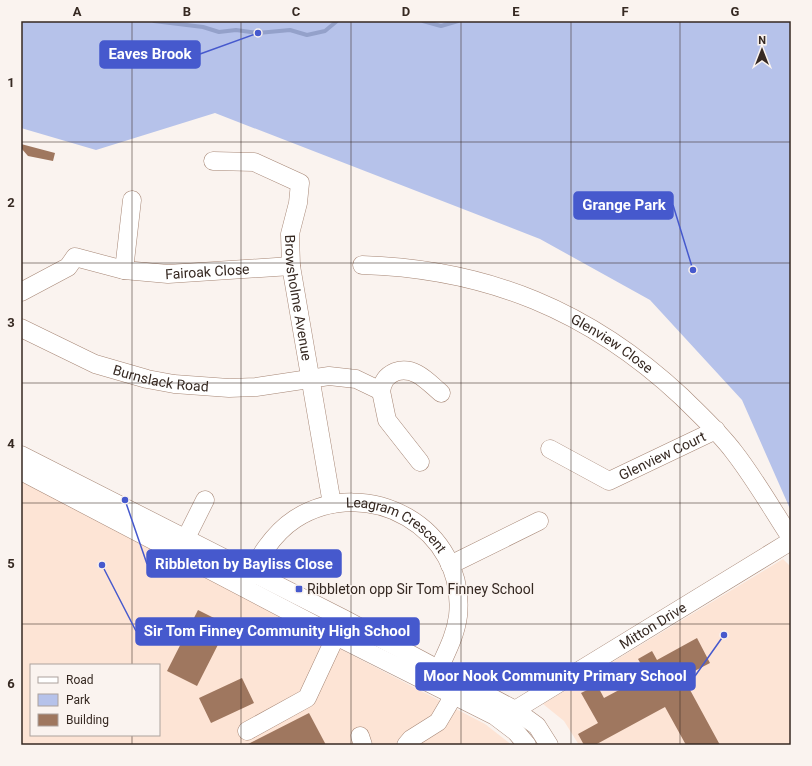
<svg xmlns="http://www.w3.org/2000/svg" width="812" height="766" font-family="Roboto,sans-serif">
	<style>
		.built { fill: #fde4d5; fill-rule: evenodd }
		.green { fill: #b6c2ea }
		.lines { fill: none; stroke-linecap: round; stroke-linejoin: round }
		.stream { stroke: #94a1ca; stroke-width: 4 }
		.building { fill: #9f775f }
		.minor-casing { stroke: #a68675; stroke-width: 19 }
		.minor { stroke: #fff; stroke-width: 18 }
		.grid { fill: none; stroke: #362922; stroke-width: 1; stroke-opacity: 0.55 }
		.poi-dot { fill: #4659cd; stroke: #faf3ef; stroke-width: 1.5 }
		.labels { text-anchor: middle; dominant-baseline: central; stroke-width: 3; stroke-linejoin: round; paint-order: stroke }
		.street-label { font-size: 14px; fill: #362922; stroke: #faf3ef }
		.poi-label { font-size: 14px; fill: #362922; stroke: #faf3ef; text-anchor: start }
		.leader { fill: none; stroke: #4659cd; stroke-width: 1.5 }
		.callout-dot { fill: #4659cd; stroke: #faf3ef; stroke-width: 1.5 }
		.callout { fill: #4659cd; stroke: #4659cd; stroke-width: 1.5 }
		.callout-label { font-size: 15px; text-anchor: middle; font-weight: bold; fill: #fff }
		.neatline { fill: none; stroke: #362922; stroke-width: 1.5 }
		.grid-label { font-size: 13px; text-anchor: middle; font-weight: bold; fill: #362922 }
	</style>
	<rect width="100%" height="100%" fill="#faf3ef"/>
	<!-- built -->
	<path class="built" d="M21,478l325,174 139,72 27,21h-491zM31,665h128v70h-128z
		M783,559l8,8v178h-212l-15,-24 -21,-17z"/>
	<!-- green -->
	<path class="green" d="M21,21h770v490l-49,-111 -92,-100 -110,-61 -325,-126 -119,37 -75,-22z"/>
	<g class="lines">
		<!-- stream -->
		<path class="stream" d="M154,21l49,6 16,5 17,-2 22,3 32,-3 17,5 18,-4 12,-10
			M423,21l18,5 17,-5"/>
	</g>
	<!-- building -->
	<path class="building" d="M21,144l34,9 -2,8 -25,-5 -7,-8z
		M198,610l30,15 -31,61 -30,-15z
		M697,638l13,25 -27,14 37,68h-34l-21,-38 -70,38h-11l-6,-11 20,-11 -17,-30 16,-8 7,13 43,-23 -9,-16 14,-8 5,9z
		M242,678l12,25 -43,20 -12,-25z
		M309,713l17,32h-80z"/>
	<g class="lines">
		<!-- minor casing -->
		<g class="minor-casing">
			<g id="minor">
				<path id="s1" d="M213,161l41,1 46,21 -2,20 -8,31 1,32 41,238"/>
				<path id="s2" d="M132,200l-8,70 44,4 123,-8"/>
				<path id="s3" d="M362,265c126,4 228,46 320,132 18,18 37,35 52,55 21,27 38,57 57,86"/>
				<path d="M21,292l47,-25 7,-10 49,13"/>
				<path id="s4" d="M21,328l74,36 52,15 27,5 55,4 27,-1 73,-11 27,3 25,12c2,-10 5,-15 14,-19 19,-7 33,10 46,21"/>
				<path d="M381,391l6,29 33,42"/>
				<path id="s5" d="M550,449l59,32 107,-51"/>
				<path d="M21,455l323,164 171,91 22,16 12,19"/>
				<path d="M21,471l315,165 159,80 21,16 11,13"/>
				<path d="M185,540l20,-40"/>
				<path d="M450,565l89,-44"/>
				<path id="s6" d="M245,583c13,-24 27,-49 50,-64 73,-46 172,9 163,97 -3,23 -15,42 -23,62"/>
				<path id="s7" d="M510,718l5,-8 276,-169"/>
				<path d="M247,731l60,-33 34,-73"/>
				<path d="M360,736l3,9"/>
				<path d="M406,745l5,-6 27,-17 16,-27"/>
			</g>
		</g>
		<!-- minor -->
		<use href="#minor" class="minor"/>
	</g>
	<!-- grid -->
	<path class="grid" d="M132,21v644M241,21v724M351,21v724M461,21v724M571,21v724M680,21v724M21,142h770M21,263h770M21,383h770M21,503h770M21,624h770M132,735v10"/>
	<!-- markers -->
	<rect class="poi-dot" x="295" y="585" width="8" height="8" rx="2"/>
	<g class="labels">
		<!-- street labels -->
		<g class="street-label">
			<text stroke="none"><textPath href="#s2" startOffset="154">Fairoak Close</textPath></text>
			<text stroke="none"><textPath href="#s1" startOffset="208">Browsholme Avenue</textPath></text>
			<text stroke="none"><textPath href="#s3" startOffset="266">Glenview Close</textPath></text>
			<text stroke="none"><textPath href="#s4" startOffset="150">Burnslack Road</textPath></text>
			<text stroke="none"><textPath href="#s5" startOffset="126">Glenview Court</textPath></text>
			<text stroke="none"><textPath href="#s6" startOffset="193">Leagram Crescent</textPath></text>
			<text stroke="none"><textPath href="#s7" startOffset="171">Mitton Drive</textPath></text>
		</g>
		<!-- poi labels -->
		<g class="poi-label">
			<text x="307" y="589">Ribbleton opp Sir Tom Finney School</text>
		</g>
	</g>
	<!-- callouts -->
	<path class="leader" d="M258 33L200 54M693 270L673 205M125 500L147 564M102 565L136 631M724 635L695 676"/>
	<g class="callout-dot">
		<circle cx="258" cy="33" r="4"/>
		<circle cx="693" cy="270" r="4"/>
		<circle cx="125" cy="500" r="4"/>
		<circle cx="102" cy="565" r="4"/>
		<circle cx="724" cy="635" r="4"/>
	</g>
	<g class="callout">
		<rect x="100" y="41" width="100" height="27" rx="4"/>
		<rect x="574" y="192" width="99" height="27" rx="4"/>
		<rect x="147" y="550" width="194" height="27" rx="4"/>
		<rect x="136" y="618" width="283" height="27" rx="4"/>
		<rect x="416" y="663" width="279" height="27" rx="4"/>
	</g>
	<g class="callout-label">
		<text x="150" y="59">Eaves Brook</text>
		<text x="624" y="210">Grange Park</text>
		<text x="244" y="569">Ribbleton by Bayliss Close</text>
		<text x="277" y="636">Sir Tom Finney Community High School</text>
		<text x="555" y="681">Moor Nook Community Primary School</text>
	</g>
	<!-- border -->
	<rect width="812" height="766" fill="none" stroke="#faf3ef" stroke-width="44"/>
	<!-- legend -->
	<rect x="30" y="664" width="130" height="72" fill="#faf3ef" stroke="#aca29d"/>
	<rect x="38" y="677" width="20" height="6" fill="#ffffff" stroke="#aca29d"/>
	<text x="66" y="684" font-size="12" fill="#362922">Road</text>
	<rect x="38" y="694" width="20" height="12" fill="#b6c2ea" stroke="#aca29d"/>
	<text x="66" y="704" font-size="12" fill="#362922">Park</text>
	<rect x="38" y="714" width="20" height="12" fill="#9f775f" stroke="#aca29d"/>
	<text x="66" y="724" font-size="12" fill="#362922">Building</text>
	<!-- north arrow -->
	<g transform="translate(762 50)" stroke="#faf3ef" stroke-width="3" paint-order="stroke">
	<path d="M0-3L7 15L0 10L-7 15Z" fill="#362922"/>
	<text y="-6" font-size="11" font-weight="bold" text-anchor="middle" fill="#362922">N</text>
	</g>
	<rect x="22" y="22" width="768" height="722" class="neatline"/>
	<g class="grid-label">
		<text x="77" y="16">A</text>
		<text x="187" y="16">B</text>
		<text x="296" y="16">C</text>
		<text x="406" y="16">D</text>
		<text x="516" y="16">E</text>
		<text x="625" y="16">F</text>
		<text x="735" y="16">G</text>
		<text x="11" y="87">1</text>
		<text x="11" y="207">2</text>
		<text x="11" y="327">3</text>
		<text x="11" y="448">4</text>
		<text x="11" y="568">5</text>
		<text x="11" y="688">6</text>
	</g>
</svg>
